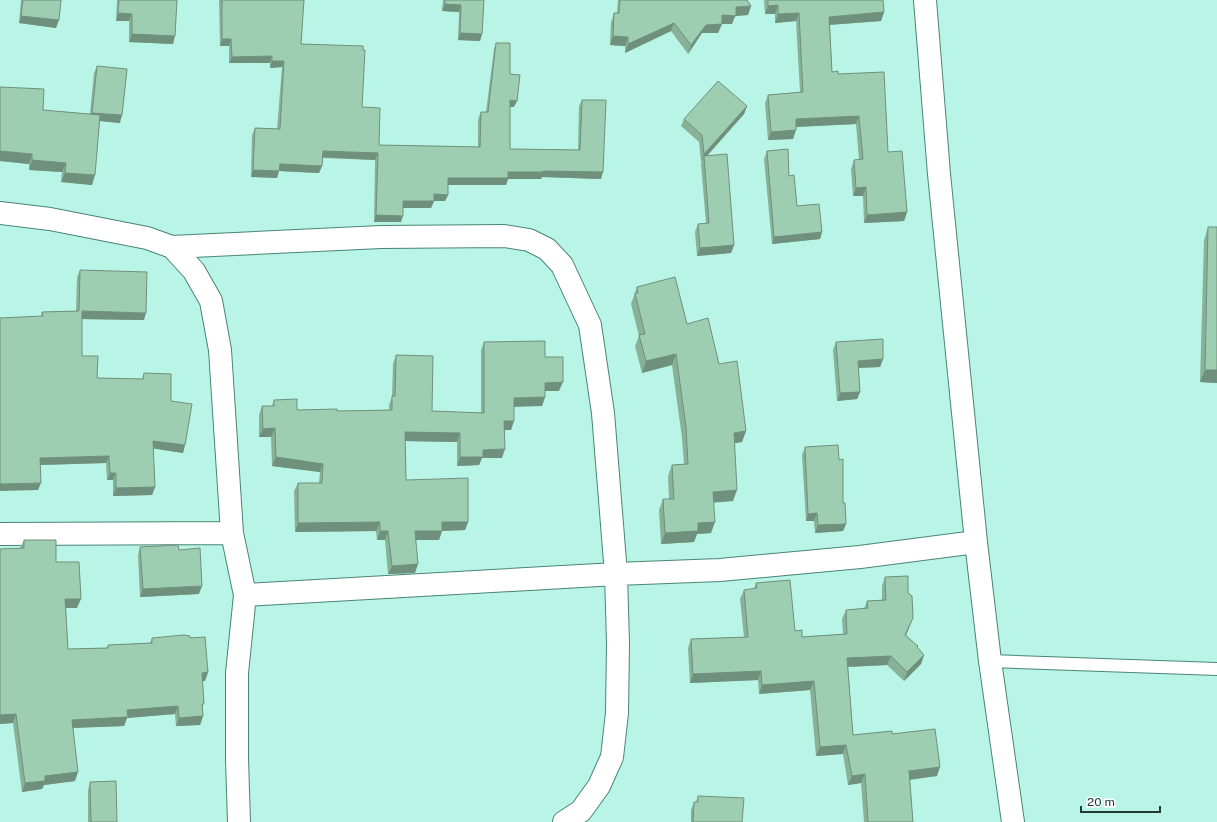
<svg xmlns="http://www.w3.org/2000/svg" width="1217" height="822" font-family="'Public Sans',sans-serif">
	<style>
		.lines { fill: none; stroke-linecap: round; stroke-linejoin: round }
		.lane-casing { stroke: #4a8477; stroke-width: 14 }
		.street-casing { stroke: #4a8477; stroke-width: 24 }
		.lane { stroke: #fff; stroke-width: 12 }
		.street { stroke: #fff; stroke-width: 22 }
		.wall { fill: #88b198 }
		.shaded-wall { fill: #6f907c }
		.building { fill: #9eceb1; stroke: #6f907c }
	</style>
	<rect width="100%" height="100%" fill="#b8f5e6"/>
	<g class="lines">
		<!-- lane casing -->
		<g class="lane-casing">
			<path id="lane" d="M990,661l227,8"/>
		</g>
		<!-- street casing -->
		<g class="street-casing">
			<path id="street" d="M925,0l14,174 37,368 14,119 23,161
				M0,213l50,6 97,19 25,9 22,24 17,30 9,49 12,183 13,62 -8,78v86l2,63
				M172,247l209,-10 123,-1 25,4 18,9 15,16 28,60 13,88 13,161 2,69 -1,70 -5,44 -13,29 -18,25 -17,11
				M0,534l232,-1
				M245,595l371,-21 104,-4 140,-13 116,-15"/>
		</g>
		<!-- lane -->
		<use href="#lane" class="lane"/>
		<!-- street -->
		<use href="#street" class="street"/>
	</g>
	<!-- wall -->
	<path class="wall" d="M21,0h40l-5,28 -37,-5z
		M117,0h60l-4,44 -44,-2v-21h-13z
		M219,0h85l-3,44 61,63 17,38 99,2v-28l3,-7h5l8,-63 2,-6 14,31 4,33h-4v42l68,1 1,-44 3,-6 19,79 -59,-2 -1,2h-33l-2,6h-58v10l-3,6h-11l-3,7h-28l-2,14h-27l1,-62 -53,-2v8l-3,7 -40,-2 -2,7 -26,-1 1,-42 3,-7 22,1 5,-62 -12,1v-5h-41v-17h-9z
		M443,0h41l-2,34 -2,7 -22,-1 1,-28 -17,-1z
		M618,0h129l4,6 -3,9 -13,1 -3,8h-10l-4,9h-16l-14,21 -17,-23 -46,22v-7l-15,-1 1,-23 3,-9h3z
		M764,0h119l1,12 -3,9 -51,4 2,47 6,2 50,78 19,60 -3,9 -40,2 -1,-27h-10l-2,-27 3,-9 5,-1 -3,-35 -60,3 -3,12 -25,1 -3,-37 3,-8 32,-3 -4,-71 -21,2v-9h-10z
		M97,66l23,57 -20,-2 -8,64 -31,-3 1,-10 -33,-2v-6l-29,-3v-74l43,23 47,4 4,-41z
		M747,106l-3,8 -37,42 27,89 -3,8 -34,3 -2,-24 3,-8 8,-1 -5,-59 1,-3 -1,1 -2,-20 -18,-16 3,-7z
		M767,151l22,25 8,30 25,26 -2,7 -48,5 -8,-85z
		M1208,227l9,156 -17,-1 4,-142z
		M80,270l64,50 -62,-1v37l15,22 45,1 2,-6 27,28 14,44 -2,8 -30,-5 2,39 -3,8 -39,1v-16h-6l-1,-17 -66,2 -2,25 3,-174 1,-4 34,-1 1,-34z
		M637,287l50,37 32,40 27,67 -4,11 -8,1 -1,58 -20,1 -2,31 -14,1 -3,8 -33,2 -2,-34 4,-11h6l-1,-23 4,-11 12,-1 -2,-26 -10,-73 -30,8 -7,-27 4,-10 -8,-32z
		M484,342l61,15 14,34h-14v6l-3,9h-28l-3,24h-6l-3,28h-20l-3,7 -22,1v-24l-52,-1 1,39 62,42 -3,8 -23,1 -3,9h-23l-1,33 -27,1 -3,-34h-8l-1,-9 -81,1 -1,-41 4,-8h21l1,-11 -48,-6 -1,-29h-12v-22l3,-9h10l2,-6 23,10 40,1 52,-1v-5l3,-8 1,-33 3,-9 36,56 49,2v-63z
		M836,342l47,17 -3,8 -22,1 2,24 -3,7 -20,2 -4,-51z
		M805,447l34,13 4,43 3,21 -3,7 -28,2 -1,-12h-8l-4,-66z
		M24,540l32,22 21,46h-11l2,41 39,-1 1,-3 42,-2 2,-5h38l18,34 -3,9h-3l1,35 -3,9 -24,1 -1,-12 -48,4 -3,8 -51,2 2,53 -31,4 -2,4 -20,3 -9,-69 -13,1v-175l20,-1z
		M140,547l59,47 -59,3 -2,-42z
		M885,577l24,51 -3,7 18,20 -3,9 -17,17 -17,-16 -39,2 5,68 39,-1 45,42 -27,4 3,42h-49l-3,-39 -13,2 -5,-31 -27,2 -6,-66 -51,4 -1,-14 -68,3 -2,-35 3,-9 53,-2 -4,-38 4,-9 10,-1 2,-6 39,48 7,6 41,-3 -1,-15 4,-9 18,-1 3,-8 15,-1v-14z
		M90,782l27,40h-29v-32z
		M698,796l44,26h-51v-12l3,-8h2z"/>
	<!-- shaded-wall -->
	<path class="shaded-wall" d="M445,4l16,1 -2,7 -17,-1z
		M778,5l-3,9h-10l3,-8z
		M751,6l-3,9 -13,1 -3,8h-10l-4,9h-16l-14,21 3,-9 15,-20 30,-18z
		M884,12l-3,9 -55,4 3,-8z
		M118,13l14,1 -3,7h-13z
		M799,13l-3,8 -21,2 3,-9z
		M21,16l38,4 -3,8 -37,-5z
		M674,23l-3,8 -46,22 3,-9z
		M460,33l22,1 -2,7 -22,-1z
		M132,34l43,2 -2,8 -44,-2z
		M613,36l15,1 -3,9 -15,-1z
		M222,39h9l-2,7h-9z
		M272,56l-2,7h-41l3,-6z
		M272,61h12l-2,6 -12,1z
		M510,100l7,1 -3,6h-6z
		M747,106l-3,8 -40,45v-3l-3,6 3,-8z
		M92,113l30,2 -2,8 -30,-3z
		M859,116l-3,8 -63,3 3,-8z
		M796,130l-3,9 -25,1 3,-8z
		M0,151l32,3 -3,10 -29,-3z
		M323,151l55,2 -3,7 -55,-3z
		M32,160l34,3 -4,9 -33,-2z
		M280,164l42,2 -3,7 -40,-2 -2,7 -26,-1 2,-7z
		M543,171l60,1 -2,7 -59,-2 -1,2h-33l-2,6h-60l2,-7 60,-6z
		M65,173l30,2 -3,10 -31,-3z
		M866,187l-3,9h-10l3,-8z
		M434,194l14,1 -3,6h-13z
		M403,201h31l-3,7h-30z
		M907,212l-3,9 -40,2 3,-8z
		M376,215l27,1 -2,6h-27z
		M822,232l-2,7 -48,5 2,-7z
		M734,245l-3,8 -34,3 3,-8z
		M82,311l64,2 -2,7 -65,-1z
		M676,354l-4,11 -30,8 4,-12z
		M883,359l-3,8 -25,1 3,-7z
		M1205,370h12v13l-17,-1z
		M563,382l-4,9h-17l3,-8z
		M860,392l-3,7 -20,2 3,-8z
		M545,397l-3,9 -31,1 3,-9z
		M504,421h10l-3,9h-10z
		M275,428l-4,9h-12l4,-8z
		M746,431l-4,11 -12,2 4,-11z
		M405,432l55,1 -3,9 -55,-1z
		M153,441l32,4 -2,8 -33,-5z
		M505,449l-3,9h-20l-3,7 -22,1 3,-9 23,-7z
		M109,456l-3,7 -68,2 2,-7z
		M276,457l47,7 -3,8 -48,-6z
		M110,473h6l-3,7h-6z
		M41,483l-3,7 -38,1v-7z
		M155,487l-3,8 -39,1 3,-8z
		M737,490l-4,11 -24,2 4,-11z
		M817,513l-3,8h-8l2,-7z
		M380,522l-4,9 -81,1 3,-9z
		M442,522h26l-3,8 -26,1z
		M715,522l-4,11 -14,1 -3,8 -33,2 4,-11 33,-10z
		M846,524l-3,7 -28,2 3,-8z
		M380,531h8l-3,9h-8z
		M415,531h27l-3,9h-27z
		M418,564l-3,9 -27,1 4,-8z
		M202,586l-3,8 -59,3 3,-8z
		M65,599h16l-4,9h-15z
		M913,618l-4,10 -7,16 3,-9z
		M924,655l-3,9 -17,17 3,-9z
		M891,656l-4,9 -43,2 3,-9z
		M761,671l-3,9 -68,3 3,-9z
		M208,672l-3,9h-7l4,-8z
		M814,681l-4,9 -51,4 3,-9z
		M178,706l-3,8 -48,4 -3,8 -55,2 3,-8 55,-10z
		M16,714l-3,9 -13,1v-9z
		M203,716l-3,9 -24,1 3,-8z
		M846,745l-3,9 -27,2 4,-9z
		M940,767l-3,9 -32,4 4,-9z
		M78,772l-3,9 -31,4 -2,4 -20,3 3,-9 20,-7z
		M865,774l-4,9 -13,2 4,-9z"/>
	<!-- building -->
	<path class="building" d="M23,0h38l-2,20 -38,-4z
		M119,0h58l-2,36 -43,-2v-20l-14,-1z
		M222,0h82l-3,44 62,2v4h2l-3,57 18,1 -1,37 101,2 1,-35h7l8,-69h14v31l10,1 -3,26 -7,-1v49l70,1 2,-50h24l-3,72 -60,-1v1h-35v6h-60v17l-14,-1v7h-31v15l-27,-1 2,-62 -55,-2 -1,15 -42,-2 -1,7 -26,-1 2,-42 25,1 4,-68h-12v-5l-40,1 -1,-18h-9z
		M445,0h39l-2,34 -22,-1 1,-28 -16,-1z
		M620,0h127l4,6 -15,1v9l-14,-1v9l-16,1 -15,20 -17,-22 -46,21v-7l-15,-1 1,-23h5z
		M768,0h115l1,12 -55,5 3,55 6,-1v3l46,-2 4,80 14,-1 5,61 -40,3 -1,-28 -10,1 -2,-28 9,-1 -4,-43 -63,3v11l-25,2 -3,-37 35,-3 -4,-79 -21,1v-9l-10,1z
		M97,66l30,3 -5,46 -30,-2z
		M718,81l29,25 -43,48 -2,-19 -18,-16z
		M0,87l44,2 -1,21 57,5 -5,60 -30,-2 1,-10 -34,-3v-6l-32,-3z
		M788,149l1,27 5,-1 3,31 22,-2 3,28 -48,5 -7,-86z
		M727,154l7,91 -34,3 -2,-24 11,-1 -5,-67z
		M1208,227h9v143h-12z
		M80,270l67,2 -1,41 -64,-2v45h16l-1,22 46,1 1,-6 27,1v27l21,3 -7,41 -32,-4 2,46 -39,1v-15h-6l-1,-17 -69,2 1,25 -41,1v-166l43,-2 -1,-4 37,-1z
		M675,277l12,47 21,-6 11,46 18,-3 9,70 -12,2 3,57 -24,2 2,30 -17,1v8l-33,2 -2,-34h11l-2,-34 16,-1 -2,-37 -10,-73 -30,7 -7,-26 6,-1 -10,-41h3l-1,-6z
		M883,339v20l-25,2 2,31 -20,1 -4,-51z
		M545,341v16h18v25l-18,1v14l-31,1v23h-10l1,28 -22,1v7h-23v-24l-55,-1 1,48 62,-2v44h-26v9h-27l3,33 -26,2 -4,-35h-8v-9l-82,1v-40h24l1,-19 -47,-7 -1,-29 -12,1 -1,-23h12v-6l23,-1v11l40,-1v2l55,-1v-14h3l1,-41 37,1 -1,55 52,2v-71z
		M838,445l1,15 4,-1v44h2l1,21 -28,1 -1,-12 -9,1 -3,-67z
		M24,540h32v22h23l2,37h-16l3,50 40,-1v-3l44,-2v-5l32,-3 6,1v2l15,-1 3,35 -6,1 2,31h-2l1,12 -24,2 -1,-12 -51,4 1,7 -56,3 6,52 -33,4v5l-20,2 -9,-69 -16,1v-166l24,-1z
		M178,545l1,5 21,-2 2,38 -59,3 -3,-42z
		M908,576v17l4,3 1,22 -8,17 13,11 -1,1 7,8 -17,17 -16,-16 -44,2 6,77 39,-4v3l43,-5 5,38 -31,4 4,51h-45l-3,-48 -13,2 -6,-31 -26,2 -6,-66 -52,4 -1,-14 -68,3 -2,-35 57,-2 -4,-47 13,-2 -1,-5 34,-3 5,51 7,-1v7l45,-3 -1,-24 22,-2 -1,-7 19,-1 -1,-23z
		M116,781l1,41h-26l-1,-40z
		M698,796l46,2 -2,24h-49l1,-20h4z"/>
	<!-- scale -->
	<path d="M1081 806v6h79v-6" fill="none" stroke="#213a34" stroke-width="2"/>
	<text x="1087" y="806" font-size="12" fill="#213a34" stroke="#ffffff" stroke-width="3" paint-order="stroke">20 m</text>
</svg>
